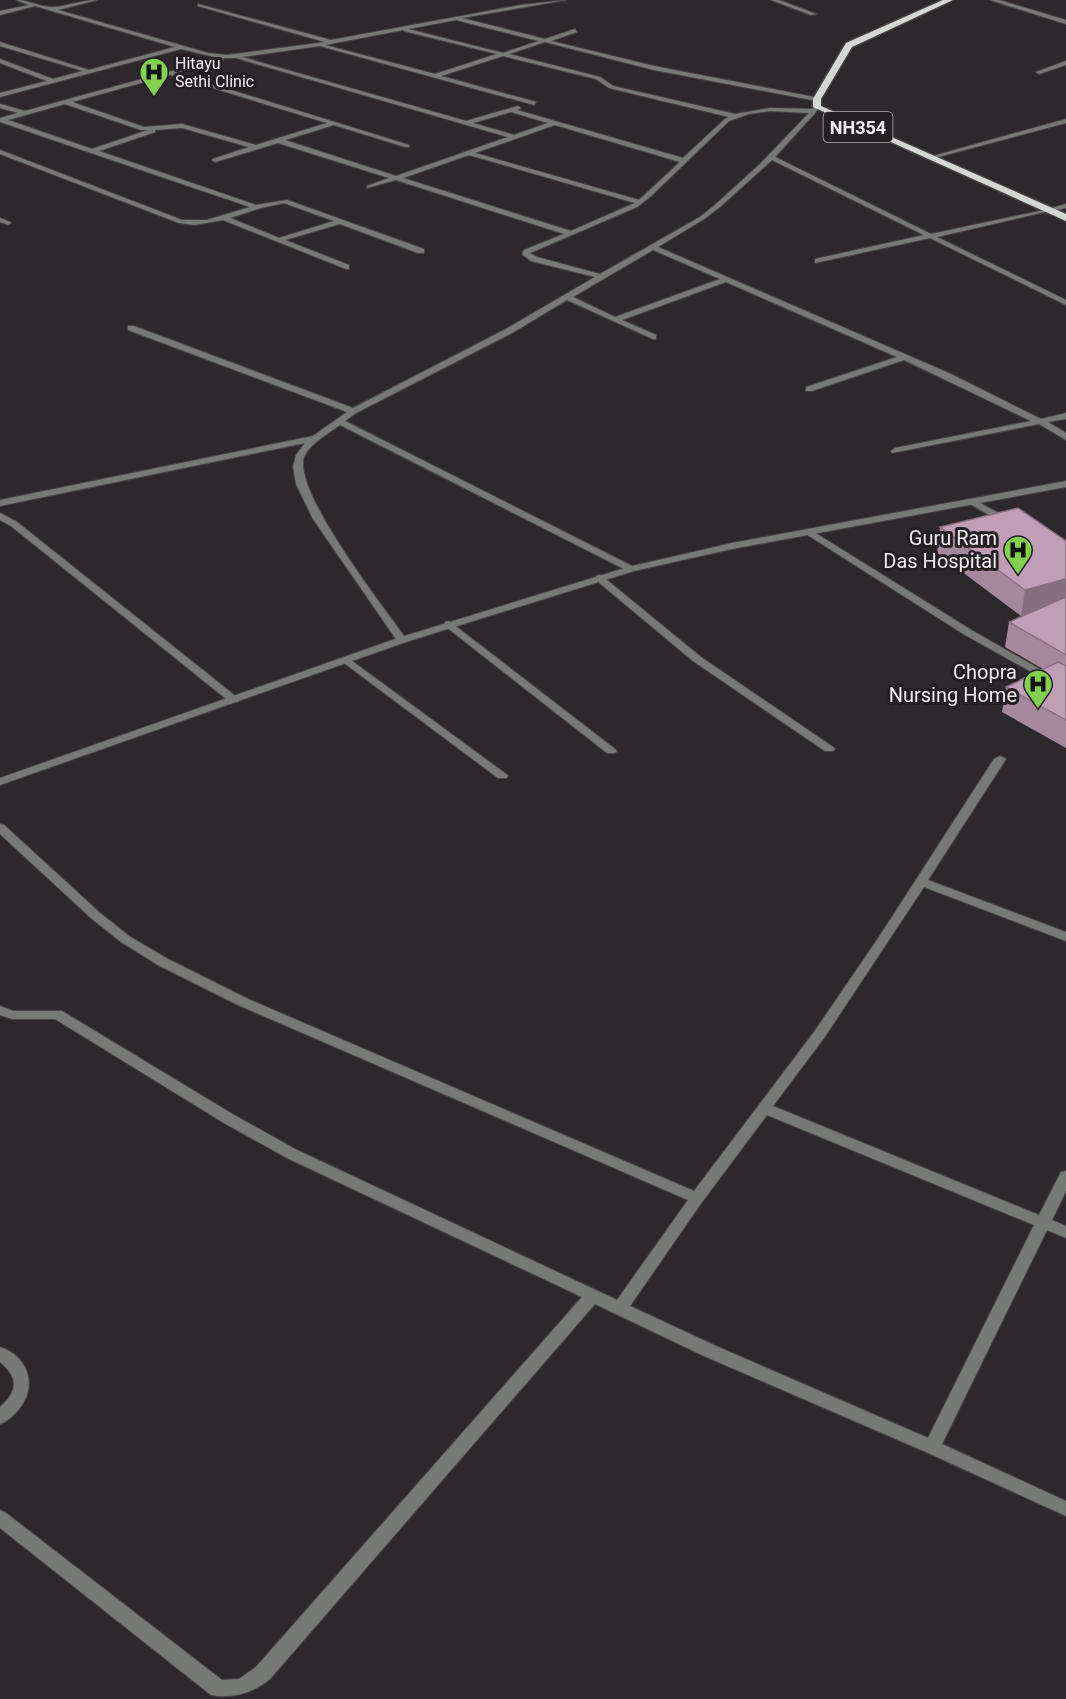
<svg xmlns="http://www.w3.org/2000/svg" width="1066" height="1699" font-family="Roboto,sans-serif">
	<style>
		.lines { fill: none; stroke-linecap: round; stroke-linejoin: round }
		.service-casing { stroke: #484347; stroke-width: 2 }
		.minor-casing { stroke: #484347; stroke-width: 2 }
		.tertiary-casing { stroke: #484347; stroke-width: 2 }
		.trunk-casing { stroke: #484347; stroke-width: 3 }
		.service { fill: #777976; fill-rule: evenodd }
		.minor { fill: #777976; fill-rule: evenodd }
		.tertiary { fill: #777976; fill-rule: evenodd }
		.trunk { fill: #d4d8d2; fill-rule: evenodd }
		.wall { fill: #a6889e }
		.shaded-wall { fill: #876f81 }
		.building { fill: #c19eb8; stroke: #876f81; stroke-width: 1.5 }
		.labels { text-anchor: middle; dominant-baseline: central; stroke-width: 6; stroke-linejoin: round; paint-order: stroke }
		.far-poi-label { font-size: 16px; fill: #f0ecef; stroke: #241f22; text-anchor: start }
		.shield { fill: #241f22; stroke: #b3aeb2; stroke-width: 1.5 }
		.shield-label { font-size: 18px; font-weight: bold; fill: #f0ecef }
		.poi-label { font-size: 20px; fill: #f0ecef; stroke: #241f22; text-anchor: end }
	</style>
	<rect width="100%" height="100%" fill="#2d282c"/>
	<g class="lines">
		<!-- service casing -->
		<g class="service-casing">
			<path id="service" d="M1066,119v4l-135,36 -5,-1z
				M1066,204v4l-19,4 -3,-2z"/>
		</g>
		<!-- minor casing -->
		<g class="minor-casing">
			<path id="minor" d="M16,0c13,0 26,8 38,7 14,-1 28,-7 43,-7l-39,10 150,43 19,2 98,-13 -127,-36v-2l133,36 190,-35 45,-5 -104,18 83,21 30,-10 2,3 -26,9 103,25 165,32 -2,3 -163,-31 -109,-28 -36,12 91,23 13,9 122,28 35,-6 42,1 3,-3h4l-3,6 -41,45 156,77 118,-25v2l-112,26 129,63v5l-136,-67 -115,25v-4l109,-24 -152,-75 -52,47 -16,12 -46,28 293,127 90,45 25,-6v6l-18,3 18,11v7l-27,-16 -147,29 -1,-2 4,-3 136,-27 -127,-61 -92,31h-6v-4l91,-30 -171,-75 -104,38 34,15v4h-3l-86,-39 -55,33 -156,80 -11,8 289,146v4h-6l-288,-146c-12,9 -28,17 -35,30 -17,31 81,155 102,185l-1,2h-8l-85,-123 -17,-35 -3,-17 3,-12 9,-12 -305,63v-6l313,-64 34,-24 -219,-82v-4h6l219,82 153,-79 89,-52 -64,-16 -9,-7 2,-4 40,-16 -168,-54 -29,8v-2l22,-8 -111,-35 -63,19 -3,-2 1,-1 36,-12 -67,-19 -27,2v2l-56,19 157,54 31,-5 137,49v4h-6l-78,-29 -55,16 64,25v4h-3l-123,-49 -29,5 -15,-2 -179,-69v-4l182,70h25l43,-13 -250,-85v-4l18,-5 -18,-5v-4l25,7 194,-53 -38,-9 -181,48v-4l47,-12 -47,-18v-4l53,20 30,-8 -83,-25v-4l89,28 86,-23 -140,-41 -35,9v-4l29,-6zM456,20l83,21 -36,12 -95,-24zM403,30l1,1 93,23 -62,20 -110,-29zM320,46l214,59 2,-3 -95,-26 62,-20 93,23 13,9 120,29 -4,2 -42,39 -166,-48 4,-2 -3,-2 -52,15 -224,-64zM223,58h13l272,79 -112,39 -111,-36 49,-15 71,22h4v-2l-233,-72 47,-13zM170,75l157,48 -71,22 -74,-21 -38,3 -72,-25zM65,104l76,26h7l-56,19 -84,-29zM770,111l39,2 -49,51 -45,41 -15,12 -100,57 -63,-17 -7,-4 107,-46 13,-10 79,-76 20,-7zM511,112l37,11 -34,12 -41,-12zM555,125l125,37 -41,38 -164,-47zM469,155l166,48 -64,28 -168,-53zM284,203l50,18 -55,17 -49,-20 31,-10zM653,250l67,29 -105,38 -42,-20z
				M771,0h8l37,14 -5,1z
				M990,0h9l67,20v4z
				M1066,61v4l-27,9 -3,-2z
				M0,218l10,4 1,1 -3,2 -8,-3z
				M973,499l38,21 2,2 -2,2h-6l-35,-20v-4z
				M0,513l17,9 221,176 1,2 -1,2h-8l-219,-176 -11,-6z
				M809,529l164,102 93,53v7l-101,-56 -159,-101v-4z
				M599,575l3,1 99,81 132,90 2,2 -2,2h-8l-132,-90 -97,-81v-4z
				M449,621l166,128 2,2 -2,2h-8l-162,-127v-4z
				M348,658l158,116 2,2 -2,2h-8l-154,-115 -1,-2 1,-2z
				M1000,756l6,3 -78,121 138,52v9l-142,-54 -100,151 -51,68 266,109 22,-43 5,-1v20l-14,29 14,6v12l-19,-8 -105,214 124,57v15l-140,-64 -222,-96 -109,-52 -325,375c-17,14 -38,20 -59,16l-211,-167v-18l6,3 216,167 17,-1 17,-12 326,-370 -295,-139 -63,-35 -169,-104h-43l-12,-4v-9l13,5h49l172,104 63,35 320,150 71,-100 -450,-195 -80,-40 -37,-23 -30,-24 -91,-84v-10l4,1 95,87 30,24 39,23 80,40 446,192 120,-159 65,-95 115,-178zM767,1115l267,110 -106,213 -212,-92 -86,-40 72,-104z
				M0,1347c28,9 38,39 19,62 -5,6 -11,12 -19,15v-17c18,-16 19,-29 0,-45z"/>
		</g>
		<!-- tertiary casing -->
		<g class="tertiary-casing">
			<path id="tertiary" d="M1066,481v6l-334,62 -98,22 -228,71 -406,143v-7l398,-140 230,-71 104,-24z"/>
		</g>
		<!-- trunk casing -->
		<g class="trunk-casing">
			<path id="trunk" d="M943,0h10l-101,47 -31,52v7l245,108v7l-253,-114v-8l33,-56z"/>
		</g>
		<!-- service -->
		<use href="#service" class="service"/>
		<!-- minor -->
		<use href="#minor" class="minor"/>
		<!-- tertiary -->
		<use href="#tertiary" class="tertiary"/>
		<!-- trunk -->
		<use href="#trunk" class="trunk"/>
	</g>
	<!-- wall -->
	<path class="wall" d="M940,527l126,14v207l-64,-36 4,-25 37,-18 -38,-22 4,-25 16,-7 -4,1 -84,-63z"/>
	<!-- shaded-wall -->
	<path class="shaded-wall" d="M1066,579v25l-45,12 4,-26z"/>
	<!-- building -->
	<path class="building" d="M1018,508l48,33v38l-41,11 -85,-63z
		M1066,597v58l-57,-33z
		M1058,662l8,4v54l-60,-33z"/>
	<!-- icons -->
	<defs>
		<g id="hospital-pin" transform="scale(1.5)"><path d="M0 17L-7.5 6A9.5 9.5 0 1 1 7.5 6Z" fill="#82d04f" stroke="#241f22"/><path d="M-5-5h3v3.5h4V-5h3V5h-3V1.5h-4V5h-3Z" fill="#111"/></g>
	</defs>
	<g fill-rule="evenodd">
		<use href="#hospital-pin" x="154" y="72"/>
		<use href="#hospital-pin" x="1018" y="550"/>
		<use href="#hospital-pin" x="1038" y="684"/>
	</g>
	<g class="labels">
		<!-- far-poi labels -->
		<g class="far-poi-label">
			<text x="175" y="63">Hitayu<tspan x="175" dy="18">Sethi Clinic</tspan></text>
		</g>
		<!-- shield labels -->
		<rect class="shield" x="823.5" y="112" width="69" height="30" rx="4.5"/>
		<g class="shield-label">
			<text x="858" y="127">NH354</text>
		</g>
		<!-- poi labels -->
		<g class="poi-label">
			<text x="997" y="538">Guru Ram<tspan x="997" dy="23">Das Hospital</tspan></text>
			<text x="1017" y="672">Chopra<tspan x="1017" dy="23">Nursing Home</tspan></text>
		</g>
	</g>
</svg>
